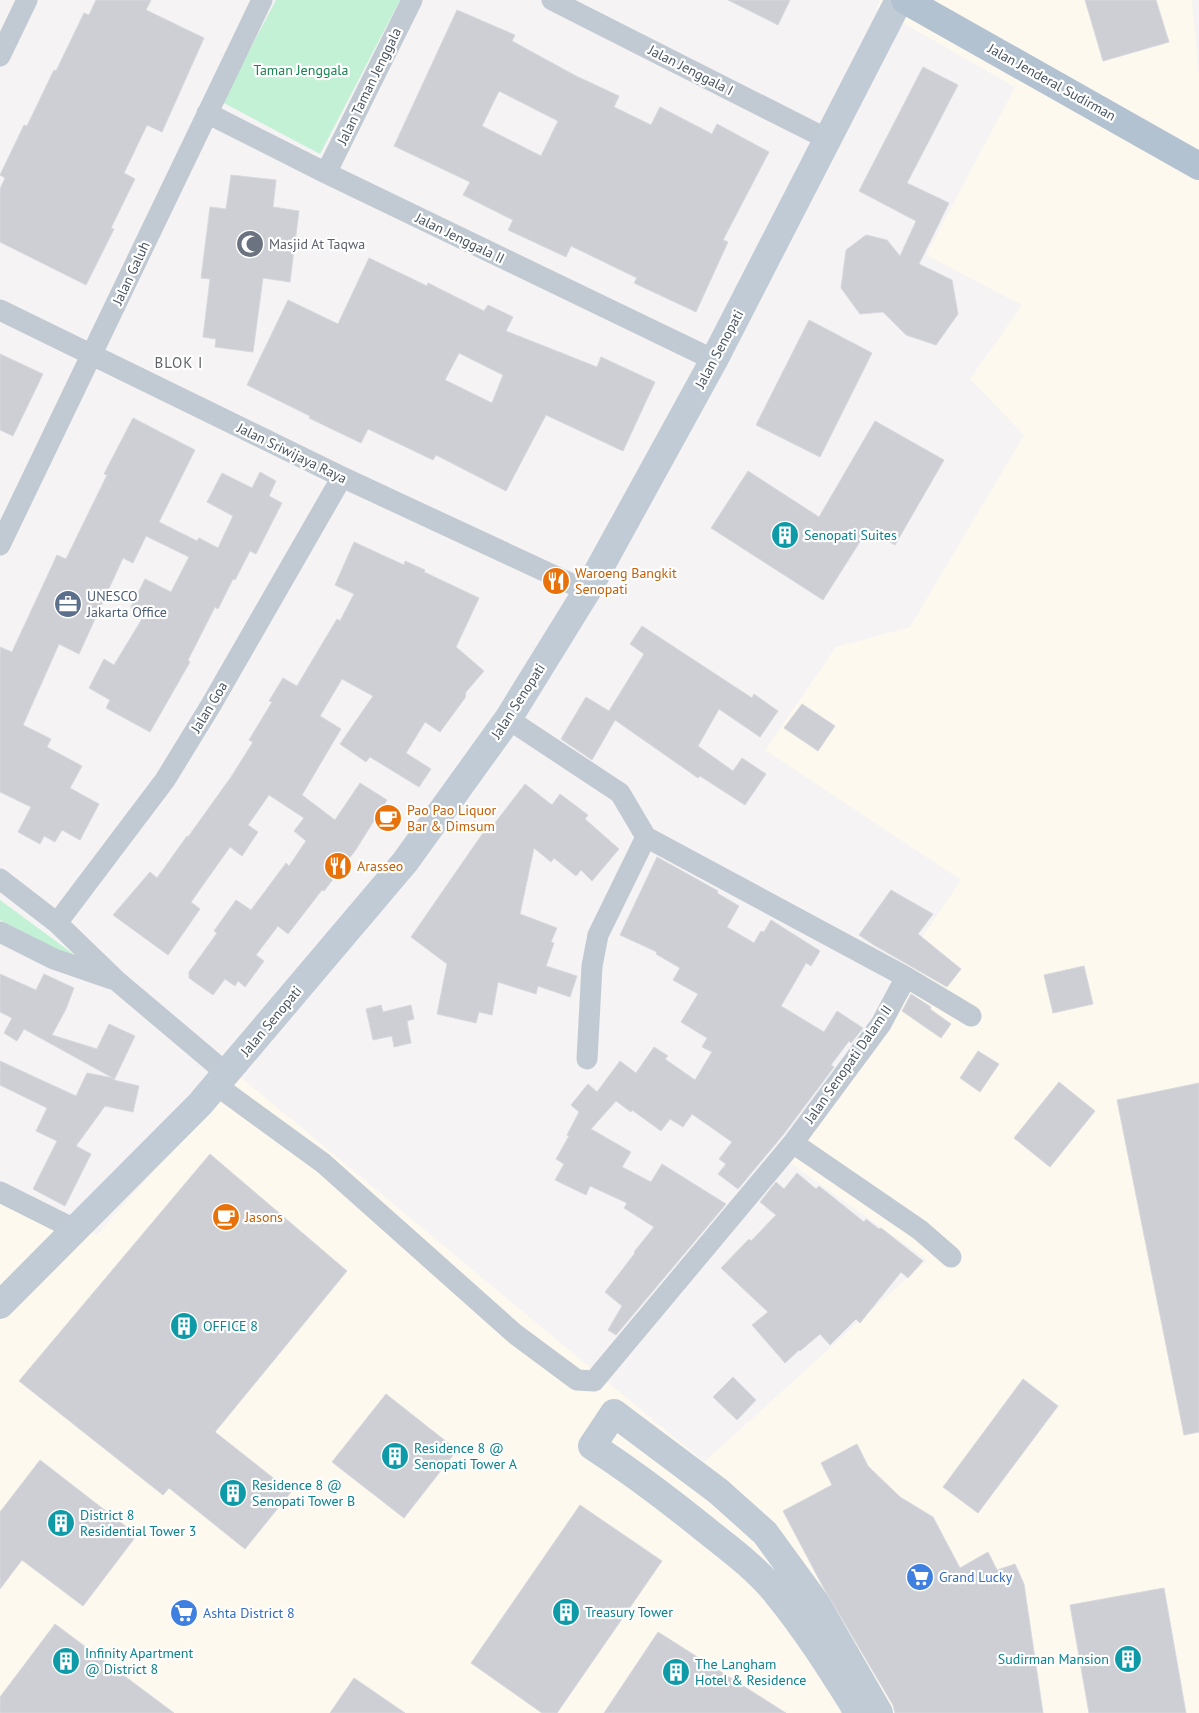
<svg xmlns="http://www.w3.org/2000/svg" width="1199" height="1713" font-family="'PT Sans',sans-serif">
	<style>
		.commercial { fill: #fdf9ef }
		.green { fill: #c3f1d5 }
		.building { fill: #cdcfd5; stroke: #d7d9de; fill-rule: evenodd }
		.lines { fill: none; stroke-linecap: round; stroke-linejoin: round }
		.street { stroke: #c1cad2; stroke-width: 21 }
		.secondary { stroke: #c1cbd6; stroke-width: 28 }
		.primary { stroke: #b3c2d1; stroke-width: 28 }
		.labels { text-anchor: middle; dominant-baseline: central; stroke-width: 4.5; stroke-linejoin: round; paint-order: stroke }
		.park-label { font-size: 14px; fill: #17864f; stroke: #fff }
		.street-label { font-size: 14px; fill: #4a5661; stroke: #fff }
		.worship-label { font-size: 14px; fill: #5b616d; stroke: #fff; text-anchor: start }
		.culture-label { font-size: 14px; fill: #0d838f; stroke: #fff; text-anchor: start }
		.food-label { font-size: 14px; fill: #c56008; stroke: #fff; text-anchor: start }
		.service-label { font-size: 14px; fill: #4e5e75; stroke: #fff; text-anchor: start }
		.shop-label { font-size: 14px; fill: #366cbe; stroke: #fff; text-anchor: start }
		.neighbourhood-label { font-size: 15px; letter-spacing: 1px; fill: #5f6368; stroke: #fff }
	</style>
	<rect width="100%" height="100%" fill="#f5f3f3"/>
	<!-- commercial -->
	<path class="commercial" d="M880,0h312l7,76v1637h-1199v-527l97,49 141,-160 466,387 223,-202 -141,-100 125,-167 -21,-9 71,-104 -196,-130 71,-103 74,-20 114,-192 -54,-56 52,-74 -96,-50 89,-168 -138,-79z"/>
	<!-- green -->
	<path class="green" d="M276,0h124l-80,154 -98,-52z
		M0,900l76,56 -1,3 -75,-39z"/>
	<!-- building -->
	<path class="building" d="M96,0h55l-5,10 58,28 -42,94 -15,-7 -23,48 11,6 -24,49 3,1 -28,56 -86,-43v-53l5,-11 -5,-3 24,-50 3,1 27,-56 2,1 28,-58 5,2z
		M728,0h62l-12,25z
		M1085,0h71l13,42 -66,19z
		M457,10l58,25 -3,6 64,35 43,20 -5,11 37,18 9,-18 52,27 5,-10 52,28 -46,88 5,2 -32,70 -62,-29 3,-5 -66,-32 -5,11 -58,-27 5,-10 -50,-25 7,-13 -76,-36zM499,91l59,30 -17,35 -59,-30z
		M923,67l35,18 -51,98 42,20 -30,61 33,16 6,34 -22,31 -30,-10 -23,-23 -23,2 -19,-26 5,-38 20,-15 21,5 13,16 16,-35 -57,-30z
		M231,175l45,5 -3,27 26,4 -9,71 -27,-4 -10,74 -38,-5 1,-8 -13,-2 7,-58 -9,-1 9,-71 16,2z
		M369,258l58,28 1,-3 56,28 4,-6 25,12 -7,14 91,36 4,-10 54,25 -32,69 -77,-36 -40,76 -70,-36 -3,5 -65,-31 -7,14 -52,-25 1,-2 -63,-31 41,-85 50,24zM459,353l44,22 -11,28 -47,-23z
		M809,320l63,33 -52,104 -64,-32z
		M0,354l43,20 -30,62 -13,-6z
		M133,418l62,32 -36,72 38,19 2,-3 19,10 15,-32 -26,-14 15,-29 30,15 8,-16 16,9 -7,15 13,7 -26,51 -6,-3 -15,29 -2,-1 -15,30 -3,-2 -27,53 2,2 -40,70 -44,-24 4,-8 -21,-12 15,-29 10,6 31,-51 -14,-7 14,-28 26,13 18,-35 -43,-21 -13,27 -10,-5 -44,96 -20,-10 -36,81 28,14 -4,8 35,19 -12,22 29,16 -19,36 -18,-10 -7,12 -11,-6 -4,8 -22,-12 13,-25 -31,-15v-145l12,5 45,-97 9,4 41,-84 -3,-1z
		M875,421l69,39 -49,85 -27,-16 -45,71 -112,-72 37,-57 71,46z
		M354,542l50,23 1,-4 20,9 -1,2 55,26 -23,49 28,24 -18,21 -1,6 -25,34 -15,-10 -19,31 25,16 -12,18 -49,-30 -4,5 -26,-18 33,-48 -31,-17 -22,37 21,13 -39,66 33,25 25,-37 27,17 -32,51 -31,40 -2,-1 -34,44 -10,-8 -22,29 8,6 -19,26 -7,-6 -3,5 -10,-7 -12,16 -24,-17v-6l28,-39 -3,-2 22,-31 15,10 35,-47 3,3 17,-25 -12,-10 10,-13 -35,-23 -21,30 10,7 -16,24 -12,-9 -39,55 9,7 -32,46 -55,-40 37,-43 7,6 30,-42 1,1 43,-60 22,-35 -4,-2 23,-38 -3,-1 14,-23 14,8 40,-67 3,2 14,-27 -19,-9z
		M642,626l110,72 2,-4 24,17 -18,26 -41,-28 -21,37 35,25 9,-13 24,16 -21,31 -45,-29 -2,2 -83,-58 -23,40 -31,-21 25,-42 23,14 35,-57 -14,-10z
		M802,704l33,22 -17,25 -34,-23z
		M525,784l27,21 8,-11 28,21 -3,4 34,30 -27,32 -11,-11 -5,6 -22,-18 -3,4 -17,-14 -14,66 37,14 -6,14 3,1 -8,23 31,10 -7,21 -32,-11 -2,8 -38,-12 -6,33 -13,-3 -3,11 -39,-9 10,-50 -36,-27 74,-107 3,2z
		M657,857l61,34 -1,2 22,13 -12,21 27,16 7,-12 3,1 7,-12 49,31 -9,15 -5,-3 -25,43 43,26 13,-21 26,17 -12,15 -2,-2 -18,24 3,2 -51,68 -45,54 -20,-15 8,-10 -7,-5 13,-17 -40,-28 -9,13 -13,-8 -9,12 -29,-21 -1,2 -15,-11 -25,28 40,23 -9,15 29,15 11,-18 64,40 -110,131 -8,-5 14,-24 -17,-14 30,-39 -1,-1 20,-25 -30,-19 3,-5 -37,-17 -4,9 -31,-15 9,-16 -8,-5 13,-23 -2,-1 12,-23 -8,-7 17,-21 9,8 23,-31 16,12 18,-26 14,9 -3,3 30,21 17,-28 -10,-5 5,-9 -26,-16 17,-28 -25,-14 7,-12 -24,-14 1,-2 -37,-17z
		M891,890l42,24 -15,20 43,35 -14,18 -73,-42 -15,-10z
		M1084,966l9,38 -40,9 -9,-38z
		M0,974l36,16 8,-16 30,14 -8,21 -14,26 45,14 12,-25 26,12 -21,44 25,6 -6,26 -28,-6 -29,40 15,8 -26,52 -32,-17 24,-48 -21,-10 11,-23 -47,-23v-24l76,35 11,-23 26,5 -89,-49 -7,12 -13,-8 8,-15 -12,-6z
		M911,994l20,13 -1,2 21,15 -10,14 -39,-27z
		M381,1005l2,7 28,-7 3,14 -7,2 4,22 -17,4 -2,-11 -19,4 -7,-31z
		M978,1051l21,13 -19,28 -20,-14z
		M1059,1082l36,29 -45,56 -36,-29z
		M1199,1083v349l-15,3 -67,-335z
		M210,1154l137,117 -132,161 76,60 -46,57 -76,-61 -6,7 -144,-114z
		M797,1173l19,16 3,-3 45,36 2,-3 13,10 2,-1 42,33 -15,17 -7,-6 -41,51 -4,-4 -26,26 -10,-11 -20,17 -1,-1 -14,13 -33,-38 16,-13 -47,-44 28,-29 2,2 25,-26 -16,-13 16,-20 8,7z
		M733,1377l23,23 -19,20 -24,-23z
		M1023,1379l35,27 -80,107 -35,-26z
		M386,1394l71,56 -53,68 -72,-56z
		M857,1444l11,22 32,31 33,20 27,51 28,-16 9,18 18,-6 9,20 19,129h-148l-2,-8 -71,-120 -39,-74 49,-26 -11,-22z
		M40,1460l97,75 -54,71 -61,-46 -22,29v-77z
		M580,1505l82,56 -105,152h-15l-71,-50z
		M1164,1588l22,125h-97l-19,-108z
		M55,1624l119,89h-174v-16z
		M658,1632l128,81h-182z
		M354,1678l51,35h-75z"/>
	<g class="lines">
		<!-- street -->
		<path class="street" d="M552,0l277,140
			M0,56l27,-56
			M207,113l119,60 388,187
			M326,173l86,-173
			M0,310l342,167 245,114
			M0,545l262,-545
			M508,719l112,74 26,44 260,140 65,39
			M0,879l57,44 60,58 109,92
			M57,923l108,-143 46,-75 131,-228
			M0,932l54,27 58,20
			M587,1059l5,-93 6,-31 48,-98
			M216,1085l107,78 192,171 62,46 17,1 199,-238 88,-119 25,-47
			M793,1143l127,87 31,27
			M0,1192l76,38"/>
		<!-- secondary -->
		<path class="secondary" d="M0,1305l200,-201 205,-242 103,-143 79,-128 127,-231 185,-360
			M857,1713l-4,-9c-24,-38 -48,-76 -76,-110 -20,-25 -46,-44 -71,-64 -37,-30 -74,-58 -114,-84l22,-33 104,78 47,42 51,70 63,110"/>
		<!-- primary -->
		<path class="primary" d="M905,0l294,166"/>
	</g>
	<!-- icons -->
	<defs>
		<g id="mosque-disc" transform="scale(1.4375)"><circle r="9.5" fill="#6b7280" stroke="#fff"/><path d="M3.5-4.9A6 6 0 1 0 3.5 4.9A5 5 0 1 1 3.5-4.9Z" fill="#fff"/></g>
		<g id="building-disc" transform="scale(1.4375)"><circle r="9.5" fill="#0f9aa8" stroke="#fff"/><path d="M-4-6H4V6H1V3H-1V6H-4ZM-2.5-4.3h1.7v1.8h-1.7ZM.8-4.3h1.7v1.8H.8ZM-2.5-1h1.7V.8h-1.7ZM.8-1h1.7V.8H.8Z" fill="#fff"/></g>
		<g id="restaurant-disc" transform="scale(1.4375)"><circle r="9.5" fill="#e8710a" stroke="#fff"/><path d="M-5-6h1v4h1v-4h1v4h1v-4h1v5L-1.5 .5V6h-2V.5L-5-1ZM5-6V6H3V1.5H1.5Q1.5-4 5-6Z" fill="#fff"/></g>
		<g id="office-disc" transform="scale(1.4375)"><circle r="9.5" fill="#5c6f8a" stroke="#fff"/><path d="M-6-3h4V-5.5h4V-3h4V5H-6ZM-1-4.5V-3h2v-1.5ZM-6 0V1H6V0Z" fill="#fff"/></g>
		<g id="cafe-disc" transform="scale(1.4375)"><circle r="9.5" fill="#e8710a" stroke="#fff"/><path d="M-5.5-4.5H6V0H3Q3 3.5 0 3.5H-2.5Q-5.5 3.5-5.5 0ZM3-3.2v2h1.7v-2ZM-6 4.5H4V6H-6Z" fill="#fff"/></g>
		<g id="supermarket-disc" transform="scale(1.4375)"><circle r="9.5" fill="#3f7fe0" stroke="#fff"/><path d="M-6-5.5h2.5l.6 2H6L4.5 2H-2.5L-4.4-4H-6ZM-1.5 3.2a1.3 1.3 0 1 0 .1 0ZM3 3.2a1.3 1.3 0 1 0 .1 0Z" fill="#fff"/></g>
	</defs>
	<g fill-rule="evenodd">
		<use href="#mosque-disc" x="250" y="244"/>
		<use href="#building-disc" x="785" y="535"/>
		<use href="#restaurant-disc" x="556" y="581"/>
		<use href="#office-disc" x="68" y="604"/>
		<use href="#cafe-disc" x="388" y="818"/>
		<use href="#restaurant-disc" x="338" y="866"/>
		<use href="#cafe-disc" x="226" y="1217"/>
		<use href="#building-disc" x="184" y="1326"/>
		<use href="#building-disc" x="395" y="1456"/>
		<use href="#building-disc" x="233" y="1493"/>
		<use href="#building-disc" x="61" y="1523"/>
		<use href="#supermarket-disc" x="920" y="1577"/>
		<use href="#building-disc" x="566" y="1612"/>
		<use href="#supermarket-disc" x="184" y="1613"/>
		<use href="#building-disc" x="1128" y="1659"/>
		<use href="#building-disc" x="66" y="1661"/>
		<use href="#building-disc" x="676" y="1672"/>
	</g>
	<g class="labels">
		<!-- park labels -->
		<g class="park-label">
			<text x="301" y="70">Taman Jenggala</text>
		</g>
		<!-- street labels -->
		<g class="street-label">
			<text transform="translate(691 70) rotate(27)">Jalan Jenggala I</text>
			<text transform="translate(1052 82) rotate(29)">Jalan Jenderal Sudirman</text>
			<text transform="translate(369 86) rotate(-64)">Jalan Taman Jenggala</text>
			<text transform="translate(460 238) rotate(26)">Jalan Jenggala II</text>
			<text transform="translate(131 273) rotate(-65)">Jalan Galuh</text>
			<text transform="translate(719 349) rotate(-62)">Jalan Senopati</text>
			<text transform="translate(292 453) rotate(26)">Jalan Sriwijaya Raya</text>
			<text transform="translate(518 701) rotate(-57)">Jalan Senopati</text>
			<text transform="translate(209 707) rotate(-59)">Jalan Goa</text>
			<text transform="translate(271 1021) rotate(-50)">Jalan Senopati</text>
			<text transform="translate(848 1064) rotate(-55)">Jalan Senopati Dalam II</text>
		</g>
		<!-- worship labels -->
		<g class="worship-label">
			<text x="269" y="244">Masjid At Taqwa</text>
		</g>
		<!-- culture labels -->
		<g class="culture-label">
			<text x="804" y="535">Senopati Suites</text>
			<text x="203" y="1326">OFFICE 8</text>
			<text x="414" y="1448">Residence 8 @<tspan x="414" dy="16">Senopati Tower A</tspan></text>
			<text x="252" y="1485">Residence 8 @<tspan x="252" dy="16">Senopati Tower B</tspan></text>
			<text x="80" y="1515">District 8<tspan x="80" dy="16">Residential Tower 3</tspan></text>
			<text x="585" y="1612">Treasury Tower</text>
			<text x="85" y="1653">Infinity Apartment<tspan x="85" dy="16">@ District 8</tspan></text>
			<text x="1109" y="1659" text-anchor="end">Sudirman Mansion</text>
			<text x="695" y="1664">The Langham<tspan x="695" dy="16">Hotel &amp; Residence</tspan></text>
		</g>
		<!-- food labels -->
		<g class="food-label">
			<text x="575" y="573">Waroeng Bangkit<tspan x="575" dy="16">Senopati</tspan></text>
			<text x="407" y="810">Pao Pao Liquor<tspan x="407" dy="16">Bar &amp; Dimsum</tspan></text>
			<text x="357" y="866">Arasseo</text>
			<text x="245" y="1217">Jasons</text>
		</g>
		<!-- service labels -->
		<g class="service-label">
			<text x="87" y="596">UNESCO<tspan x="87" dy="16">Jakarta Office</tspan></text>
		</g>
		<!-- shop labels -->
		<g class="shop-label">
			<text x="939" y="1577">Grand Lucky</text>
			<text x="203" y="1613">Ashta District 8</text>
		</g>
		<!-- neighbourhood labels -->
		<g class="neighbourhood-label">
			<text x="179" y="362">BLOK I</text>
		</g>
	</g>
</svg>
